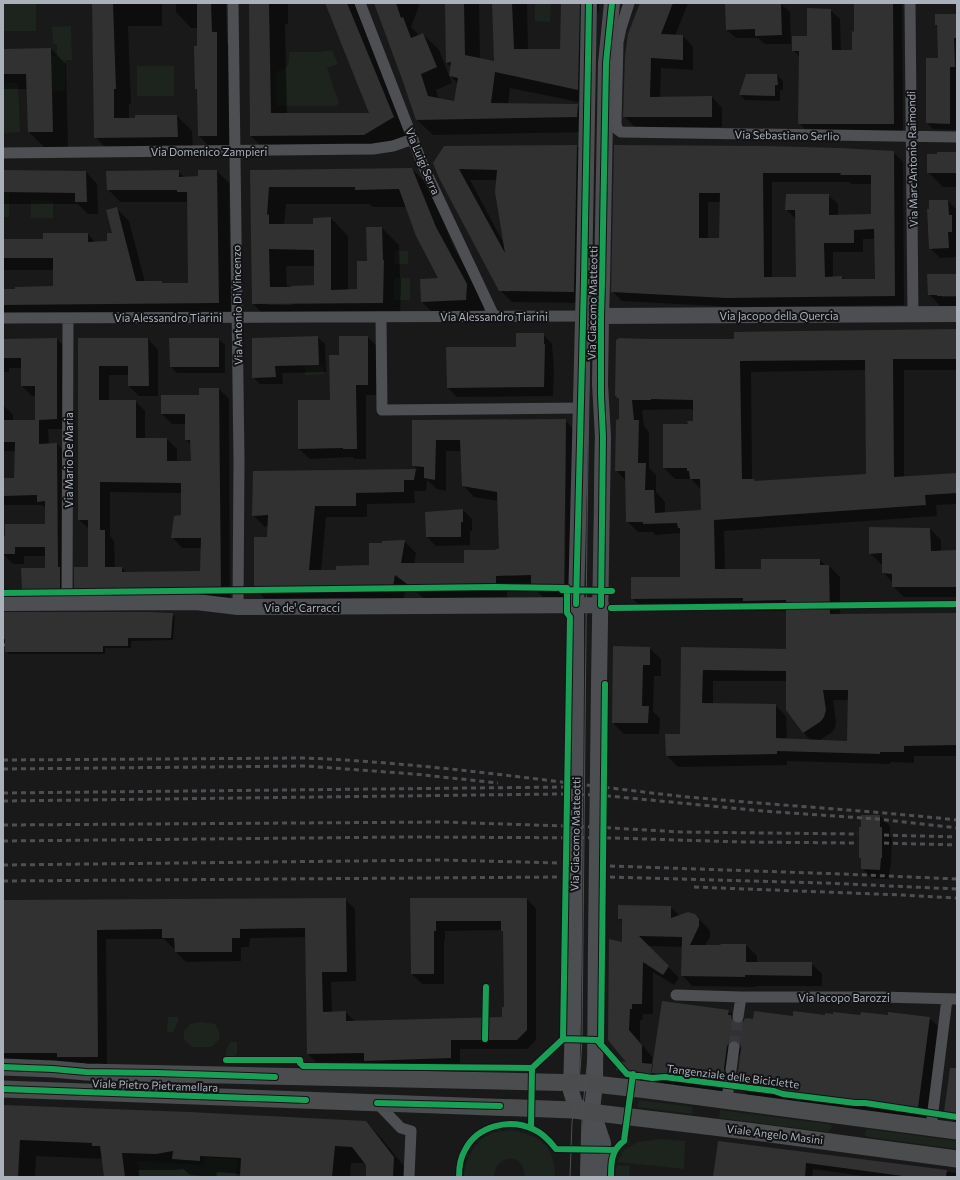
<svg xmlns="http://www.w3.org/2000/svg" width="960" height="1180" font-family="Commissioner,sans-serif">
	<style>
		.green { fill: #1d241d }
		.shadow { fill: #0007; fill-rule: evenodd }
		.building { fill: #313132; fill-rule: evenodd }
		.lines { fill: none; stroke-linecap: round; stroke-linejoin: round }
		.street-tunnel { stroke: #36373a; stroke-width: 11; stroke-dasharray: 11 5.5; stroke-linecap: butt }
		.street { stroke: #4d4f53; stroke-width: 11 }
		.secondary { stroke: #4c4e51; stroke-width: 16 }
		.primary { stroke: #4b4c4e; stroke-width: 17 }
		.tram { stroke: #4d4f52; stroke-width: 1 }
		.rail { stroke: #4d4f52; stroke-width: 3; stroke-dasharray: 5 4; stroke-linecap: butt }
		.secondary-bridge { stroke: #4c4e51; stroke-width: 16 }
		.cycleway-casing { stroke: #131316; stroke-width: 8 }
		.cycleway { stroke: #1a9f57; stroke-width: 6 }
		.labels { text-anchor: middle; dominant-baseline: central; stroke-width: 4; stroke-linejoin: round; paint-order: stroke }
		.street-label { font-size: 11px; fill: #aab1bb; stroke: #131316 }
	</style>
	<rect width="100%" height="100%" fill="#19191a"/>
	<!-- green -->
	<path class="green" d="M3,3h33v28h-33z
		M535,3h16l-1,19 -15,-1z
		M71,26l1,34h-7v31l-13,1v-36l5,-1v-11h-4l-1,-17z
		M332,50l6,14 -11,4 12,35 -3,3h-59v-35c12,-1 12,-8 12,-19h32z
		M137,66h37v30h-37z
		M3,83h15l2,49 -17,1z
		M3,192h6v25h-6z
		M31,200l22,1v17h-22z
		M395,251h13v13h-14z
		M394,278h16v22h-16z
		M305,365h19v9l-19,1z
		M168,1017h10v5l-5,10h-6z
		M201,1022l14,2c3,7 9,12 0,19v2h-3v2h-21v-2h-2l-5,-6v-8l5,-5v-2z
		M230,1042h7v12l-4,4h-7v-7z
		M639,1100l54,7 -1,7 -54,-7z
		M720,1110l109,14 2,1 1,3 -4,4 -109,-14z
		M867,1129l90,12v8l-88,-12 -4,-2v-2z
		M512,1130c28,6 43,15 43,47h-31c2,-25 -29,-24 -30,0h-30c1,-19 12,-40 32,-45 5,-1 11,-1 16,-2z
		M661,1139l24,2 -1,28 -67,-7 7,-12 14,-8z
		M205,1157l32,2 -1,18h-96l-2,-16 65,4z
		M617,1165l13,1 -1,11h-14z"/>
	<!-- shadow -->
	<path class="shadow" d="M92,3h70v23h-34l3,78h-2v15l48,-3 15,15 1,20 -82,2 -16,-16z
		M176,3h50l1,41 5,5v102h-18l-15,-15 -1,-46 -2,-2 2,-60h-7l-15,-16z
		M250,3h37l1,1v20h-3l2,90h83l-45,-111h31l54,131 -29,17 -113,2 -17,-17z
		M375,3h45l-9,24 8,8 4,-1 16,16 13,33 -16,7 3,10 16,3 3,-19 -8,-8 1,-9 -4,-4 -1,-60h33l1,57 15,3 -2,-60h34l1,47h33l1,-47h37v8l-3,3 -3,91 -83,-17 -2,16 69,1 16,15v12l-160,3 -16,-15z
		M640,3h48l-13,33h8l10,11v23l-32,-2 -1,30 52,-1 10,11v19h-87l-11,-11z
		M726,3l7,6 48,-5 9,8 1,32h-26l-7,-6h-22l-9,-8z
		M855,3h47l1,130h-94l-10,-10 1,-66 -7,-7 15,-13 22,-27 10,9 1,32h12l2,-18z
		M957,15l-1,115 -23,-1 -6,-6 12,-64 -1,-32 -2,-2z
		M51,49l15,15 2,83h-24l-15,-15 -1,-43h-25v-39z
		M777,75l6,6v9h-3v11l-35,-1 -5,-5z
		M577,146l11,11 -3,146 -73,-1 -12,-12 -66,-127zM470,180h27l7,64z
		M615,146l278,6 10,10 1,143 -168,2 -114,-6 -10,-10zM772,182h77l2,2h21v31l-34,1v-12l-10,-9 -42,14 10,10 1,59h-25zM708,202h13l-1,37h-12zM863,239h12l1,41h-31l-3,-3 -9,1v-26h30z
		M957,153v34h-14l-15,-15z
		M412,169l18,18 23,59 31,56 -1,15 -44,2 -17,-17 18,-23 -33,-72h-34l-4,-3h-83l-2,21h30l17,-7 17,18v54h10l24,-62 17,17 1,32 1,2 -1,41 -130,1 -17,-17 -2,-133zM286,266h29v20l-28,2zM268,303h24v2h-24z
		M178,171l7,7 14,-1 18,-6 12,12 2,133 -228,2v-28l51,-3v-17h-51v-30h42l43,-6 8,9 12,-1 5,-8 4,-25 12,12 16,61h16l3,2h25l-1,-82h-68l-12,-13z
		M3,172h83l11,12 1,30h-10l-10,-10h-75z
		M948,201l9,9v47l-17,1 -10,-10z
		M957,275v20h-15v2h15v13l-14,-1 -14,-15z
		M957,331v39h-53v108l53,-4v30l-21,1 1,11 -213,15 1,39h37l58,-10 6,6h3l11,11v38l117,-1v142h-43v7l-24,-1v2l-103,-3v4l-109,2 -11,-11 14,-21 1,-87 105,2v-39h-32l-3,-3 -109,1 -11,-11 49,-20v-45l-26,2 -2,-3h-15l-11,-11 -1,-40 -10,-11 4,-70 -4,-4 119,-56zM866,370l1,105 -111,7 -4,-2 -1,-108zM691,409l3,2v11l-30,46 11,11h16l10,10 1,22 -37,2v-11l-9,-10v-17l-7,-7v-36l-5,-6 -2,-16zM713,681h74l16,51 8,9 -24,-1 -1,-24 -11,-11 -62,-1zM833,700h15v42l-30,-1 13,-8 4,-5 1,-6z
		M543,334l9,10 2,26 -1,26 -96,1 -9,-9 69,-40z
		M317,337l8,7 1,28 -44,1 1,11h-23l-7,-7z
		M368,337l10,10v48h-12v64h-12l-1,-2 -43,2 -11,-10v-48h32l9,-45z
		M57,339l10,10v80h-19l1,15h8l10,10 3,145h-37l-10,-10 23,-20v-13h-22v8h-11l-10,-10 43,-29v-16l-4,-4h-39v-26h12l1,-28h-13v-46l10,10v6h23v-25h-4l-10,-10v-18h-13v4h-6v-32z
		M79,339h69l10,11v46h-19l-10,-10v-11h-20v26h26l10,10v28h22l10,10v13h15l-1,-17 -5,-6v-15h-14l-10,-10 38,-18 19,-7 10,10 1,200h-145l-10,-10 14,-21v-39l-10,-9zM110,492l72,1v23l-8,1 -1,21 9,10h20l-1,24 -74,1 -5,-5h-7l-1,-27 -4,-5z
		M218,339l7,6v28h-48l-6,-6z
		M565,420l11,12 -1,165h-32l-10,-10h-26v10l-83,1 -18,-13 -2,13 -138,2 -11,-12 13,-50v-12l-3,1 -12,-12 1,-43 164,-2 -5,-5v-44zM564,430h2l-1,161h-2zM446,451h15l2,34 11,12 24,4 2,49 -35,14h-51l2,-11 -12,-12 -34,25 -33,4 -16,1 5,-54h41v-13l48,-1 -1,-12h12l1,-11 10,9 9,2z
		M463,510l9,9v12h-2v14l-34,1 -9,-9z
		M930,529l11,11v12l16,-1v46h-53l-11,-11v-3l-10,-11v-8h-2l-11,-11z
		M3,613l169,1 3,3 -2,23 -42,1v7h-26v6h-96l-3,-2v-11h-3z
		M649,648l12,11v17h-7l-1,36 7,6 -1,16h-35l-11,-11z
		M862,816h18l10,10v10l2,2 -1,29h-1l-1,12 -18,-1 -9,-10v-9l-2,-2z
		M345,899l10,10 1,72 -25,1 1,31 14,-1 9,10 148,-4 2,-10 -1,-75 -2,-3 -57,1v10h-1v43h-22l-10,-10 -1,-75h116l9,10v131l-9,9h-67v19l-85,2 -8,-7 -49,1 -10,-10 -2,-117 -56,1 -1,9h-8v14l-55,1 -10,-10v-4h-3l-9,-9h-58l1,127 -104,-3v-161z
		M670,907l10,9 14,-1 12,11 4,5v6l-5,9 41,-1 11,11v7h54l11,11v12h-66v1l-64,-1 -10,-11 1,-28 -35,-1 31,32 -5,7 -21,-13v42h-10l-1,6h-2v22l12,15v7l76,-53 12,11v2l14,-4 40,-3 67,-1 68,2 12,11 -12,90 -181,-24 -8,-8 -5,3 -2,3 -69,-9 -2,-2v3l-34,-5 -11,-11 11,-6 -5,-119v-21l-4,-5zM741,1053l-2,19 -4,6 3,-21z
		M957,1082v42l-12,-12z
		M3,1106l363,16 16,17 28,35v3h-43v-12l-1,-2h-15l-1,14h-109v-3l-24,-2 -1,5 -26,-2 -7,-6 -9,1h-36l1,7h-34l-2,-18 -67,-3 -1,21h-32z
		M807,1153l150,20v4h-87l-57,-8 -1,8h-98z"/>
	<!-- building -->
	<path class="building" d="M92,3h21l3,86h-2v29h21v-3h42l1,22 -84,1z
		M197,3h14l1,29h5v104h-19l-1,-47h-2l-1,-43h3z
		M249,3h20l2,110h98l-44,-110h22l47,114 -30,18 -114,1z
		M374,3h22l5,15 2,-1 8,21 12,-5 14,34 -16,7 7,22 26,5 4,-23 -9,-2 2,-14 -5,1 -1,-60h19l1,52 29,6 -2,-58h20l2,46h46l1,-46h19l-2,87 -83,-18 -4,31 87,1 -1,13 -161,3 -14,-41z
		M640,3h33l-12,31 22,1v25l-32,-2 -1,39 62,-1v21h-89l2,-60 3,-23z
		M781,3l1,32 -27,1v-7l-29,1 -1,-26z
		M854,3h39l1,121h-96l1,-73h-7v-15h15v-28l24,1 1,41h20v-19l2,1z
		M935,14h22v24h-3l1,29h-5v57l-24,-1v-65h12l-1,-33h-2z
		M51,48l2,84h-25l-2,-58h-23v-25z
		M746,74h31l1,11h-3v11l-36,-1z
		M577,145l-3,147 -75,-1 -60,-113 -6,-15 11,-17zM459,169l38,1 -2,22 10,61z
		M614,145l149,1 77,2 54,3 1,145 -169,2 -115,-6zM763,173h78l-1,2h31v39l-42,1v-21h-43l-1,16h10l1,67h-32zM699,193h21l-1,45h-20zM874,229l1,50h-33v-3l-17,1 -1,-34h30v-13z
		M937,152h20v21h-30v-19h10z
		M412,168l24,59 31,57 -1,16 -45,2 -1,-23 18,-1 -22,-42 -17,-47 -44,1v-3h-86l-2,28 2,-1v10h44v-6l18,-1v73l26,-1v-28h10l-1,-34h16l1,33h1l-1,43 -131,1 -2,-134zM269,249l45,1v35l-23,1v1h-21z
		M3,170l83,1 1,31h-12v-9l-72,-1z
		M179,170v7l19,-1v-6h19l2,133 -216,2v-16h12v-2l38,-1v-28h-50v-19h40v-6h45v9l19,-1v-8h5l-6,-23 11,-3 19,74h26v2h26l-1,-91h-10v-2h-70l-1,-19z
		M929,200h19l1,15h3v17h-4l1,16 -20,1 -2,-40h2z
		M927,274h30v22h-20v-1h-9z
		M957,329v30h-64l1,118 63,-4v20l-32,2 1,10 -212,15 1,49h46v-10h59v6h9l1,49 127,-1v132l-53,1v6h-24v2l-103,-3v3l-111,2 -1,-22h15l1,-87 105,2v-49l-43,1v-3l-112,1v-22h49v-49h-2l-1,-5 -34,1v-2h-17l-1,-51h-10l1,-51 3,-1v-21h-3l1,-2h-2l1,-56 3,-2 32,1h83v-7zM865,360l1,114 -112,7v-2h-12l-2,-118zM651,399l42,1v21h-6l1,3h-25v44h24v3h2l1,8h10l1,31 -46,3 -1,-23h-9l1,-27h-8l1,-43h-5l-2,-20h19zM703,670l83,1v39l17,23 17,-11 4,-5 2,-7 -3,-20h25l-1,51 -71,-3v-34l-74,-1z
		M516,333h28v11h1l-1,43 -97,1 -1,-41h70z
		M318,336l1,29 -44,1 1,11 -24,1v-40z
		M339,336h29v49h-12l1,64h-14v-1l-45,1v-49h32l-1,-45h10z
		M57,338v81l-18,1v24l18,-1 1,124h2v22l-38,1 -1,-22h24v-21h-30v7h-12v-18h2v-12h40v-23l-8,1v-7l-34,1v-18h11l1,-36h-12v-22h32v-34h-14v-28h-18v-19z
		M78,338h70l1,48h-21v-20h-29v34h37v38h31v23h24l-1,-21h-5v-26h-24v-19h38v-7h20l2,201h-147v-22h14v-47h-10zM100,482l81,1v32l-7,1 -3,22h30l-1,33 -78,1v-5h-17v-37h-5z
		M169,338h50v29h-49z
		M566,419l-2,167h-33v-11l-35,1v10l-85,1 -16,-12 -2,12 -139,2v-52h13l1,-22 -16,1 1,-45 163,-2 -2,11h-10v12l-48,1v13h-41l-6,64h27v-4l33,-1v-22h13v-2l23,-1 -4,23h63v-13h31l1,-1h3l-2,-57 -35,-6 -2,-46h-24l-1,40 -11,-2v-11l-12,-1v-46z
		M463,509v13h-2v15h-35l-1,-25z
		M869,527l61,1 1,23 26,-1v37h-65v-13l-10,-1v-20l-13,1z
		M3,612h147l23,1 -2,25h-43v8h-25v6h-98v-13h-2z
		M613,646l37,1v18h-7l-1,41h7l-1,17h-36z
		M861,815h19v12h2v31h-1l-1,12 -19,-1v-11h-2v-31h2z
		M346,898l1,74h-25l1,40 23,-1v10l156,-4v-10h2l-1,-76h-2v-10h-65v10h-2v43h-23l-1,-76h117v132l-10,10h-66v18l-87,3v-8l-57,1 -2,-126 -65,1v9h-8v14h-57l-1,-14h-12v-9l-65,1 1,127h-41v-4h-54v-153z
		M618,905l53,1v12l17,-6 7,2 4,5v7l-9,19h30l1,-1h25v18h66v14l-67,-1v2l-64,-1 1,-39 -43,-1 30,30 -6,9 -20,-13 -1,42h-10v5h-2l-1,21 13,15v18l11,1 -2,11 -9,-2v6h-1l-6,-7 -19,-2 1,-9 9,1 -18,-22 1,-101 13,3v-23h-4z
		M662,1001l67,9 -1,5h3l1,5 5,4 6,-2 2,-4 8,1 1,-8 39,5v-5l32,4v-2l8,1v-2l27,3 1,-3 27,3v-3l42,5 -12,91 -182,-24 -1,-4 -3,-3 4,-2 2,-4 3,-23 -1,-4 -5,-4 -4,1 -4,5 -3,23 1,4 3,3 -4,3 -2,3 -71,-9z
		M950,1068h7v46l-13,-2z
		M3,1105l187,7 176,9 28,36 -1,20h-27v-12l-14,-18 -17,-1 -3,31h-92l1,-19 -41,-2v5l-28,-2 1,-8 -17,3 -34,-1 3,24h-21l-4,-31h-8v-3l-72,-3 -2,37h-15z
		M718,1141l229,29 -1,7h-36l-104,-14 -1,14h-92z"/>
	<g class="lines">
		<!-- street-tunnel -->
		<path class="street-tunnel" d="M734,1047l4,-30"/>
		<!-- street -->
		<path class="street" d="M233,3l6,457 -1,147
			M360,3l62,160 72,153
			M629,3l-8,25 -3,14 -2,81 1,6 4,3 336,5
			M910,3l3,312
			M3,153l370,-4 20,-3 20,-7
			M381,317l1,93 199,-2
			M3,318l598,-2
			M67,603l1,-285
			M676,995l65,2h140l76,2
			M738,1017l3,-20
			M731,1070l3,-23
			M727,1100l2,-17
			M377,1103l24,25 10,3 -2,46
			M931,1127l16,-128"/>
		<!-- secondary -->
		<path class="secondary" d="M601,316l356,-2
			M3,603l193,-1 42,5 363,-2
			M576,684v-80l8,-324 5,-277
			M599,684l4,-247 -3,-53 1,-68 1,-33 4,-220 6,-60
			M574,942l-1,78 -2,71 4,13 8,7
			M593,1113l10,30v34
			M588,1177l1,-42 6,-51 1,-142"/>
		<!-- primary -->
		<path class="primary" d="M3,1067l50,2 33,3 500,11 62,7 309,41
			M3,1089l570,21 182,22 202,27"/>
		<!-- tram -->
		<path class="tram" d="M606,33v-30
			M570,1177l2,-55 8,-51 2,-31 5,-512 8,-525
			M581,1177l1,-61 6,-59 1,-27 10,-931c2,-32 8,-66 19,-96"/>
		<!-- rail -->
		<path class="rail" d="M3,645h2
			M3,760l302,-2c125,5 249,24 373,38 93,9 186,14 279,24
			M3,769l303,-3 108,8 84,9
			M3,793l564,-6
			M3,801l555,-7 41,1 164,16 115,8 79,9
			M3,825l439,-3 154,5 84,5 178,2
			M884,835l73,2
			M3,841l405,-4 206,1 127,4 117,1
			M884,843l73,2
			M3,865l439,-5 119,3
			M610,866l232,8 115,5
			M610,877l215,6 132,6
			M3,881l558,-4
			M694,887l209,8 54,3"/>
		<!-- secondary-bridge -->
		<path class="secondary-bridge" d="M574,942l2,-258
			M596,942l3,-258"/>
		<!-- cycleway casing -->
		<g class="cycleway-casing">
			<path id="cycleway" d="M562,590l50,1
				M3,593l492,-6 72,1v25l3,4 -7,422
				M576,604l8,-324 5,-277
				M601,605l2,-168 -2,-42v-79l1,-33 4,-220 6,-60
				M611,608l346,-4
				M485,1039l1,-52
				M601,1045l4,-361
				M226,1060h74v3l3,3h3l226,2
				M3,1067l50,2 33,3 71,1 118,4
				M532,1068l31,-29 34,1 30,34 25,4 13,-1 109,14 9,3 72,9h10l92,14
				M3,1089l303,11
				M377,1103l123,3
				M531,1128l1,-60
				M459,1177c0,-9 1,-19 6,-27 12,-24 44,-32 68,-21 9,4 17,12 23,20l59,1
				M611,1177c0,-14 0,-27 13,-36l9,-67"/>
		</g>
		<!-- cycleway -->
		<use href="#cycleway" class="cycleway"/>
	</g>
	<g class="labels">
		<!-- street labels -->
		<g class="street-label">
			<text transform="translate(787 135) rotate(1)">Via Sebastiano Serlio</text>
			<text x="209" y="151">Via Domenico Zampieri</text>
			<text transform="translate(912 159) rotate(-91)">Via Marc'Antonio Raimondi</text>
			<text transform="translate(423 161) rotate(67)">Via Luigi Serra</text>
			<text transform="translate(592 303) rotate(-89)">Via Giacomo Matteotti</text>
			<text transform="translate(237 305) rotate(-91)">Via Antonio Di Vincenzo</text>
			<text x="779" y="315">Via Jacopo della Quercia</text>
			<text x="494" y="316">Via Alessandro Tiarini</text>
			<text x="168" y="317">Via Alessandro Tiarini</text>
			<text transform="translate(68 460) rotate(-90)">Via Mario De Maria</text>
			<text x="302" y="607">Via de' Carracci</text>
			<text transform="translate(575 834) rotate(-89)">Via Giacomo Matteotti</text>
			<text x="844" y="997">Via Iacopo Barozzi</text>
			<text transform="translate(733 1076) rotate(7)">Tangenziale delle Biciclette</text>
			<text transform="translate(155 1085) rotate(2)">Viale Pietro Pietramellara</text>
			<text transform="translate(775 1134) rotate(7)">Viale Angelo Masini</text>
		</g>
	</g>
	<!-- border -->
	<rect width="960" height="1180" fill="none" stroke="#aab1bb" stroke-width="8"/>
</svg>
